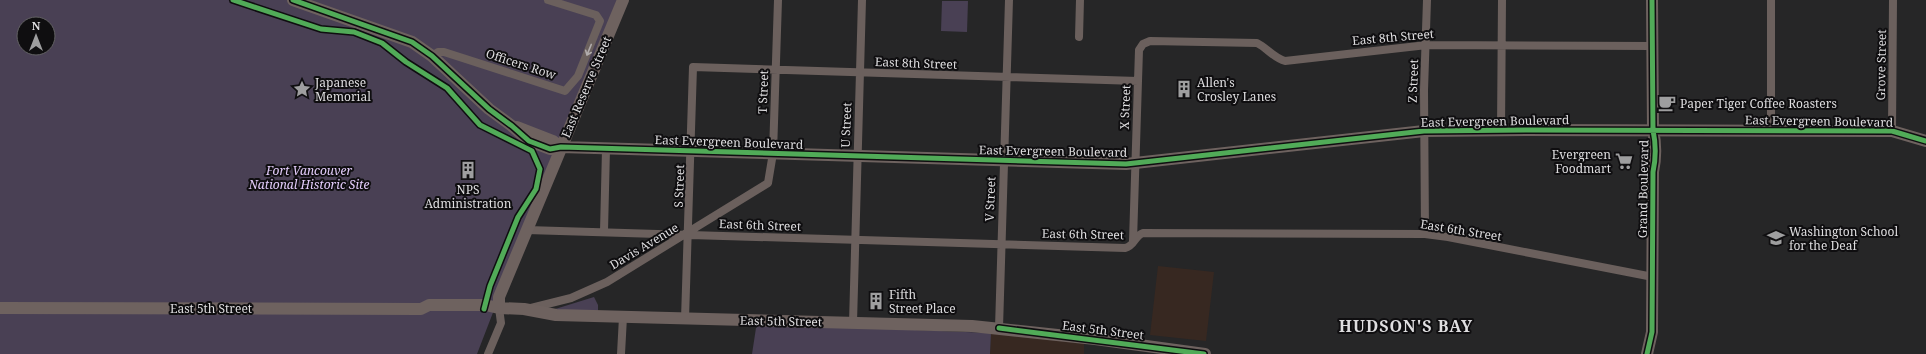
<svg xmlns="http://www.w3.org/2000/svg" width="1926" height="354" font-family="'Noto Serif',serif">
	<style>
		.commercial { fill: #372821 }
		.green { fill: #494054; fill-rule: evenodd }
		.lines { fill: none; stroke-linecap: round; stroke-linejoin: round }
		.street { stroke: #6b605d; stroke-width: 8 }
		.secondary { stroke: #6e625f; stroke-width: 12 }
		.cycleway-casing { stroke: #0f0e10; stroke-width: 8 }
		.cycleway { stroke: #51ab58; stroke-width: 5 }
		.oneway { stroke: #b1acac }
		.labels { text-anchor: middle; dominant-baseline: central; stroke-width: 4; stroke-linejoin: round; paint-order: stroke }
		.street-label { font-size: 12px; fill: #dfdee0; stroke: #0f0e10 }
		.poi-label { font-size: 12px; fill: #dfdee0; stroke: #0f0e10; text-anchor: start }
		.park-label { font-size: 12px; font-style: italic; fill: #e4cdfc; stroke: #0f0e10 }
		.district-label { font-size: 16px; font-weight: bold; letter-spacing: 1px; fill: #dfdee0; stroke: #0f0e10 }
	</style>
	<rect width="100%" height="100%" fill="#262627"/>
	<!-- commercial -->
	<path class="commercial" d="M1158,266l56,6 -8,69 -56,-6z
		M991,333l93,9v12h-94z"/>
	<!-- green -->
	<path class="green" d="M0,0h623l-124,297 -22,57h-477zM24,24h24v24h-24z
		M942,1h26l-1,31 -26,-1z
		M594,297l4,8v7l-46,-2z
		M760,324l231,9 -1,21h-238l4,-26z"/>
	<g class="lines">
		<!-- street -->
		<path class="street" d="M1771,0v131
			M1079,37l1,-37
			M432,56l6,-4h6l121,39 13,-15 22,-55 -4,-6 -48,-15
			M1501,130l1,-130
			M1892,131l1,-131
			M527,230l598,18c10,-2 9,-12 18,-15l282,1 23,3 205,40
			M604,231l2,-82
			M1425,234l-1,-144 3,-90
			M1133,241l5,-160 1,-31 4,-6 7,-3 107,2c10,5 17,15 28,18l142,-16 226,1
			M531,308l40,-10 36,-16 161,-99 5,-30 5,-153
			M685,319l8,-252 445,14
			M853,323l9,-323
			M999,328l10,-328
			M488,354l13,-31 -2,-15
			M621,354l2,-37"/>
		<!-- secondary -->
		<path class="secondary" d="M293,0l119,42 20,14 57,53 23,17 17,15 21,8 11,-2 565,17 298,-33 102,-1 366,1 34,10
			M517,127l36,14 8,6
			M0,308l421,1 8,-4h56l14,3 25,1 32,6 416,11 123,13 110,15
			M499,308v-11l124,-297
			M1647,354l5,-22 1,-160c3,-14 3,-28 0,-42l-1,-130"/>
		<!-- cycleway casing -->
		<g class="cycleway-casing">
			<path id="cycleway" d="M233,0l88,29 33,3 28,11 24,19 41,26 33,37 52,26 8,18 -4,20 -18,28 -28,69 -6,23
				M293,0l119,42 20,14 57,53 23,17 17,15 21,8 11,-2 565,17 298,-33 102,-1 366,1 34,10
				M999,328l205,26
				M1647,354l5,-22 1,-160c3,-14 3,-28 0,-42l-1,-130"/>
		</g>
		<!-- cycleway -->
		<use href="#cycleway" class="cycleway"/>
	</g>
	<!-- one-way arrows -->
	<defs><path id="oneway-shaft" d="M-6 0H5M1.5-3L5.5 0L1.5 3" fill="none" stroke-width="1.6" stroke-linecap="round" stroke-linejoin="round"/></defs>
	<use class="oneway" href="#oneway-shaft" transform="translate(589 50) rotate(112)"/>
	<!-- icons -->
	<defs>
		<g id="sight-bare" transform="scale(1.38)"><path d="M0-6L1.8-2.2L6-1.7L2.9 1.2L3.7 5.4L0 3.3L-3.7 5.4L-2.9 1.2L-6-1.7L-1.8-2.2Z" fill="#9e9e9f" stroke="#0f0e10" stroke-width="2.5" paint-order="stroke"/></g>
		<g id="building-bare" transform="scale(1.38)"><path d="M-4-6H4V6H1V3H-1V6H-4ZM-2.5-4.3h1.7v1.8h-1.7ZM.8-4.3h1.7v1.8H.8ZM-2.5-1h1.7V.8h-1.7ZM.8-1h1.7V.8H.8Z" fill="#9e9e9f" stroke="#0f0e10" stroke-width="2.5" paint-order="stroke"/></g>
		<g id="cafe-bare" transform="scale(1.38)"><path d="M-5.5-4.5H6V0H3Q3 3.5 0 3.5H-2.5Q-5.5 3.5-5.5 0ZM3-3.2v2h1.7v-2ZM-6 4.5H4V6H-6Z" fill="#9e9e9f" stroke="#0f0e10" stroke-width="2.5" paint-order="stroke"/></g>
		<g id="supermarket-bare" transform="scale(1.38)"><path d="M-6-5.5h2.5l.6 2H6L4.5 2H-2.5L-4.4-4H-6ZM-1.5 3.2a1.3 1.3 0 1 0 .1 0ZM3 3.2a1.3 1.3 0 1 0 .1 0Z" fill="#9e9e9f" stroke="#0f0e10" stroke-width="2.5" paint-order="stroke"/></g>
		<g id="school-bare" transform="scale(1.38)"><path d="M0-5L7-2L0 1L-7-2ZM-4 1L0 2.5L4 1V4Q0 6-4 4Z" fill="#9e9e9f" stroke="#0f0e10" stroke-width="2.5" paint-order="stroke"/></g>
	</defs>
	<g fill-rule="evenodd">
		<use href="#sight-bare" x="302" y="89"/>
		<use href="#building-bare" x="1184" y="89"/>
		<use href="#cafe-bare" x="1667" y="103"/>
		<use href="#supermarket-bare" x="1624" y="161"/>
		<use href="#building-bare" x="468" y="170"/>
		<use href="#school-bare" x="1776" y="238"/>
		<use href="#building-bare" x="876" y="301"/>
	</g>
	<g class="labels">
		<!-- street labels -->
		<g class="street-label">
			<text transform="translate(1393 37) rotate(-5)">East 8th Street</text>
			<text transform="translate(916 63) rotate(2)">East 8th Street</text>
			<text transform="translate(521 64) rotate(18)">Officers Row</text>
			<text transform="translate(1881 65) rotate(-89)">Grove Street</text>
			<text transform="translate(1413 81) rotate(-88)">Z Street</text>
			<text transform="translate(586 87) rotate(-67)">East Reserve Street</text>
			<text transform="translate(763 92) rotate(-88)">T Street</text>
			<text transform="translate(1125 107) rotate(-88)">X Street</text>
			<text transform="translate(1495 121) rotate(-1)">East Evergreen Boulevard</text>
			<text transform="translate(1819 121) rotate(1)">East Evergreen Boulevard</text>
			<text transform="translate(846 125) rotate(-88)">U Street</text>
			<text transform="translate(729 142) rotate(2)">East Evergreen Boulevard</text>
			<text transform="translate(1053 151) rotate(1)">East Evergreen Boulevard</text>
			<text transform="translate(679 186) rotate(-88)">S Street</text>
			<text transform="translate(1643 189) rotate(-89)">Grand Boulevard</text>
			<text transform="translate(990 199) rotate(-88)">V Street</text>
			<text transform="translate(760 225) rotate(2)">East 6th Street</text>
			<text transform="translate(1461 230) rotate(9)">East 6th Street</text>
			<text transform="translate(1083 234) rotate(1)">East 6th Street</text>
			<text transform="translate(644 246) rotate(-31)">Davis Avenue</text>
			<text x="211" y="308">East 5th Street</text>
			<text transform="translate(781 321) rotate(1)">East 5th Street</text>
			<text transform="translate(1103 330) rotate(7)">East 5th Street</text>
		</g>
		<!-- poi labels -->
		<g class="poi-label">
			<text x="315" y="82">Japanese<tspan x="315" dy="14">Memorial</tspan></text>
			<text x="1197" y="82">Allen's<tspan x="1197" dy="14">Crosley Lanes</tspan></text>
			<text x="1680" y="103">Paper Tiger Coffee Roasters</text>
			<text x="1611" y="154" text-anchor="end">Evergreen<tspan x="1611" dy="14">Foodmart</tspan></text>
			<text x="468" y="189" text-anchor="middle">NPS<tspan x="468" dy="14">Administration</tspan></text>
			<text x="1789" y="231">Washington School<tspan x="1789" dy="14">for the Deaf</tspan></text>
			<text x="889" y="294">Fifth<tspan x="889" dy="14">Street Place</tspan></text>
		</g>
		<!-- park labels -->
		<g class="park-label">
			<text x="309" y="170">Fort Vancouver<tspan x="309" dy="14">National Historic Site</tspan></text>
		</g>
		<!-- district labels -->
		<g class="district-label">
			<text x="1406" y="326">HUDSON'S BAY</text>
		</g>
	</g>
	<!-- north arrow -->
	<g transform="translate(36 36)"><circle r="19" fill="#0f0e10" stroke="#626163"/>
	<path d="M0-3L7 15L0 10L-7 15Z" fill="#9e9e9f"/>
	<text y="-6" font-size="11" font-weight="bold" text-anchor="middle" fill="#dfdee0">N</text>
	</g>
</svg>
